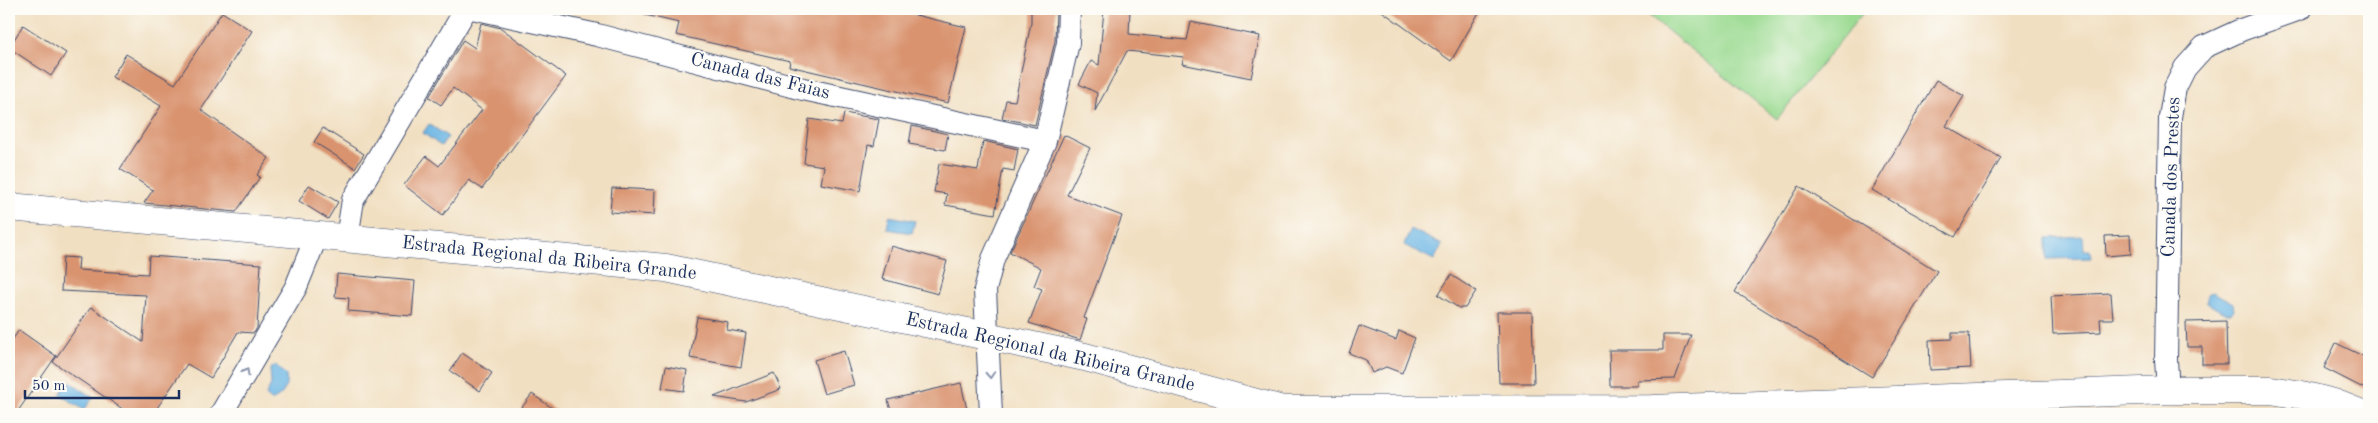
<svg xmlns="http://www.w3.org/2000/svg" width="2378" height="423" font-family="'Old Standard TT',serif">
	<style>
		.green { fill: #9ada90; stroke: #5a8477 }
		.water { fill: #6bb5e3; stroke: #4372a0 }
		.building { fill: #d9936e }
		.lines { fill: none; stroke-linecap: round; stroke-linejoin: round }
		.minor-casing { stroke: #3b496d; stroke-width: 24 }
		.major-casing { stroke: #3b496d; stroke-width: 29 }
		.minor { stroke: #fff; stroke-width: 22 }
		.major { stroke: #fff; stroke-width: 28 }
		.oneway { stroke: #8d97ae }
		.labels { text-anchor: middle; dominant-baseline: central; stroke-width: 4; stroke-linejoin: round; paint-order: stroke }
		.street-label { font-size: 19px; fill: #1b2f5e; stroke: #fdfcf7 }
	</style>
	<rect width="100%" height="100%" fill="#fdfcf7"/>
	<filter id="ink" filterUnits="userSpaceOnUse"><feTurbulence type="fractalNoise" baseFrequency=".02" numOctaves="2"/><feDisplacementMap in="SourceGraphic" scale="10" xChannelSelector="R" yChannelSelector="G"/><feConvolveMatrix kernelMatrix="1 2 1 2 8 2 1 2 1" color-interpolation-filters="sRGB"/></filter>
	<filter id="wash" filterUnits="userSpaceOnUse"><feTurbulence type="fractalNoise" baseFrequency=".0096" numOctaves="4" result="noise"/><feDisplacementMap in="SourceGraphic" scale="20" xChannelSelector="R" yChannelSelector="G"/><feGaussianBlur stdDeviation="1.12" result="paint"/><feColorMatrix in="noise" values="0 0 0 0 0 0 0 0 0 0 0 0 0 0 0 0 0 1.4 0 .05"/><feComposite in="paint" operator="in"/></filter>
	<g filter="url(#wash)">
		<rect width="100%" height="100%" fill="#f1dfc1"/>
		<!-- green -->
		<path class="green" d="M1641,9h225l-89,110z"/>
		<!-- water -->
		<path class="water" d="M429,124l19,13 -7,9 -18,-13z
			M889,216l26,5 -3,12 -25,-4z
			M1411,229l31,16 -8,15 -30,-15z
			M2083,236l1,14h6l1,8 -44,1v-21z
			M2213,292l20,11 1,7 -3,3h-7l-17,-10v-8z
			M276,365l10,10c2,13 -3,21 -15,26l-5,-6 5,-11 -1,-15z
			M69,381l24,17 -9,12 -24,-16z"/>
		<g id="blocks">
			<!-- building -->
			<path class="building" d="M646,9h244l76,18 -18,76 -159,-37 1,-5 -114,-26 3,-12 -34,-8z
				M1031,9h25l-1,32 -20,84 -33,-7 4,-18 9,1 16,-78z
				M1104,9h26l-1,25 58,6 4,-18 69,14 -9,42 -69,-14 2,-7 -57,-6 -32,60 2,-18 -18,-9 12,-23 8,4z
				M1379,9h102l-30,52z
				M222,12l30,19 -51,79 68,48 -12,17 3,2 -24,35 -92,-9 9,-13 -33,-21 41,-63 -49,-29 14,-23 49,30z
				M481,23l20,5 65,48 -84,113 -13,-9 -26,35 -39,-30 22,-29 13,10 43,-56 -29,-22 -12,17 -12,-8 34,-57 12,8z
				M23,25l43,28 -15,23 -42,-28z
				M1936,80l28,16 -18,30 55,32 -46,79 -83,-47z
				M844,113l35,6 -5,27 -6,-1 -8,46 -39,-7 3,-18 -20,-3 5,-44 33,5z
				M912,126l36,8 -3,16 -36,-6z
				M323,128l41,26 -9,14 -41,-26z
				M1064,135l26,13 -23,47 55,21 -38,102 3,1 -7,21 -51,-17 13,-34 -8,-3 7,-18 -31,-16z
				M983,141l35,8 -4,22 -11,-2 -8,45 -50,-9 2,-11 -13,-2 5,-28 39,6z
				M309,185l29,17 -10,17 -29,-18z
				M1799,186l138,85 -65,106 -137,-85z
				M612,188l43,2 -1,25 -44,-3z
				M2130,235l1,19 -25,2 -1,-20z
				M891,246l56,15 -9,33 -56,-15z
				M149,256l112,8 -4,64 -3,5 -16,-1 -27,46 -24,-14 -34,50h-23l-77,-52 38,-55 52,35 3,-47 -85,-4 2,-34 16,1 -1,12 70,4z
				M337,274l78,7 -3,35 -64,-5 1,-13 -14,-1z
				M1451,275l25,16 -11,17h-6l-21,-13z
				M2111,293l2,26h-13l1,13 -48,2 -2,-38z
				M1497,312h35l2,71h-35z
				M697,317l31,5 -1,8 19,3 -5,34 -51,-9z
				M2226,321l1,43h-25v-17h-15l-1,-25z
				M1359,326l37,14 3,-9 16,7 -13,35 -16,-6 -14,6 -6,-13 -17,-7z
				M19,330l37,26 -40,58h-7v-69z
				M1952,333h17l2,35 -41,2 -1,-30 23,-1z
				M1663,335h28l-16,44 -38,1v6h-27l-1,-36h54z
				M2336,343l33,16v32l-45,-23z
				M844,351l10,34 -30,9 -10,-34z
				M462,353l30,20 -12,18 -30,-20z
				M666,366l21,4 -3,21 -22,-3z
				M774,373l7,16 -35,13 -32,-5z
				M961,383l7,31h-76l-4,-14z
				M532,394l29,20h-44z"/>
		</g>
	</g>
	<g filter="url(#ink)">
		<use href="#blocks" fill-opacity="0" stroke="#3b496d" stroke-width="1"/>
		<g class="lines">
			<!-- minor casing -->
			<g class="minor-casing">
				<path id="minor" d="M477,9l120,26 206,54 242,52
					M347,238l6,-38 113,-191
					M2168,390l-2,-30 4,-243 5,-29 10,-20 19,-21 37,-17 59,-21
					M221,414l75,-127 21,-52
					M991,414l-6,-124 8,-31 52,-118 23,-98 1,-34"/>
			</g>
			<!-- major casing -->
			<g class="major-casing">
				<path id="major" d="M9,207l657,61 419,89 198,53 369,-1 516,-19h103l31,5 32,8 28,11"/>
			</g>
			<!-- minor -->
			<use href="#minor" class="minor"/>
			<!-- major -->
			<use href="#major" class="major"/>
		</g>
		<!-- one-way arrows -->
		<defs><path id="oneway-chevron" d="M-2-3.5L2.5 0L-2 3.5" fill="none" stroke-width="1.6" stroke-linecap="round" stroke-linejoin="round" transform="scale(1.25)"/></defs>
		<g class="oneway">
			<use href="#oneway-chevron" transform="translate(246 372) rotate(-60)"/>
			<use href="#oneway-chevron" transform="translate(990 375) rotate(87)"/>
		</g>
	</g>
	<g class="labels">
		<!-- street labels -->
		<g class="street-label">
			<text transform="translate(760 77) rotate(14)">Canada das Faias</text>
			<text transform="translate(2172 177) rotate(-88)">Canada dos Prestes</text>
			<text transform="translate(549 259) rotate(6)">Estrada Regional da Ribeira Grande</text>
			<text transform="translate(1050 353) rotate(13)">Estrada Regional da Ribeira Grande</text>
		</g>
	</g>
	<!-- margin -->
	<rect width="2378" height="423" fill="none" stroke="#fdfcf7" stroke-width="30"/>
	<!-- scale -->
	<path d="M25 390v8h154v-8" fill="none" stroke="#1b2f5e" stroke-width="2.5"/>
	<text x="32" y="390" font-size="15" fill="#1b2f5e" stroke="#fdfcf7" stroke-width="4" paint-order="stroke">50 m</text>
</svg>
